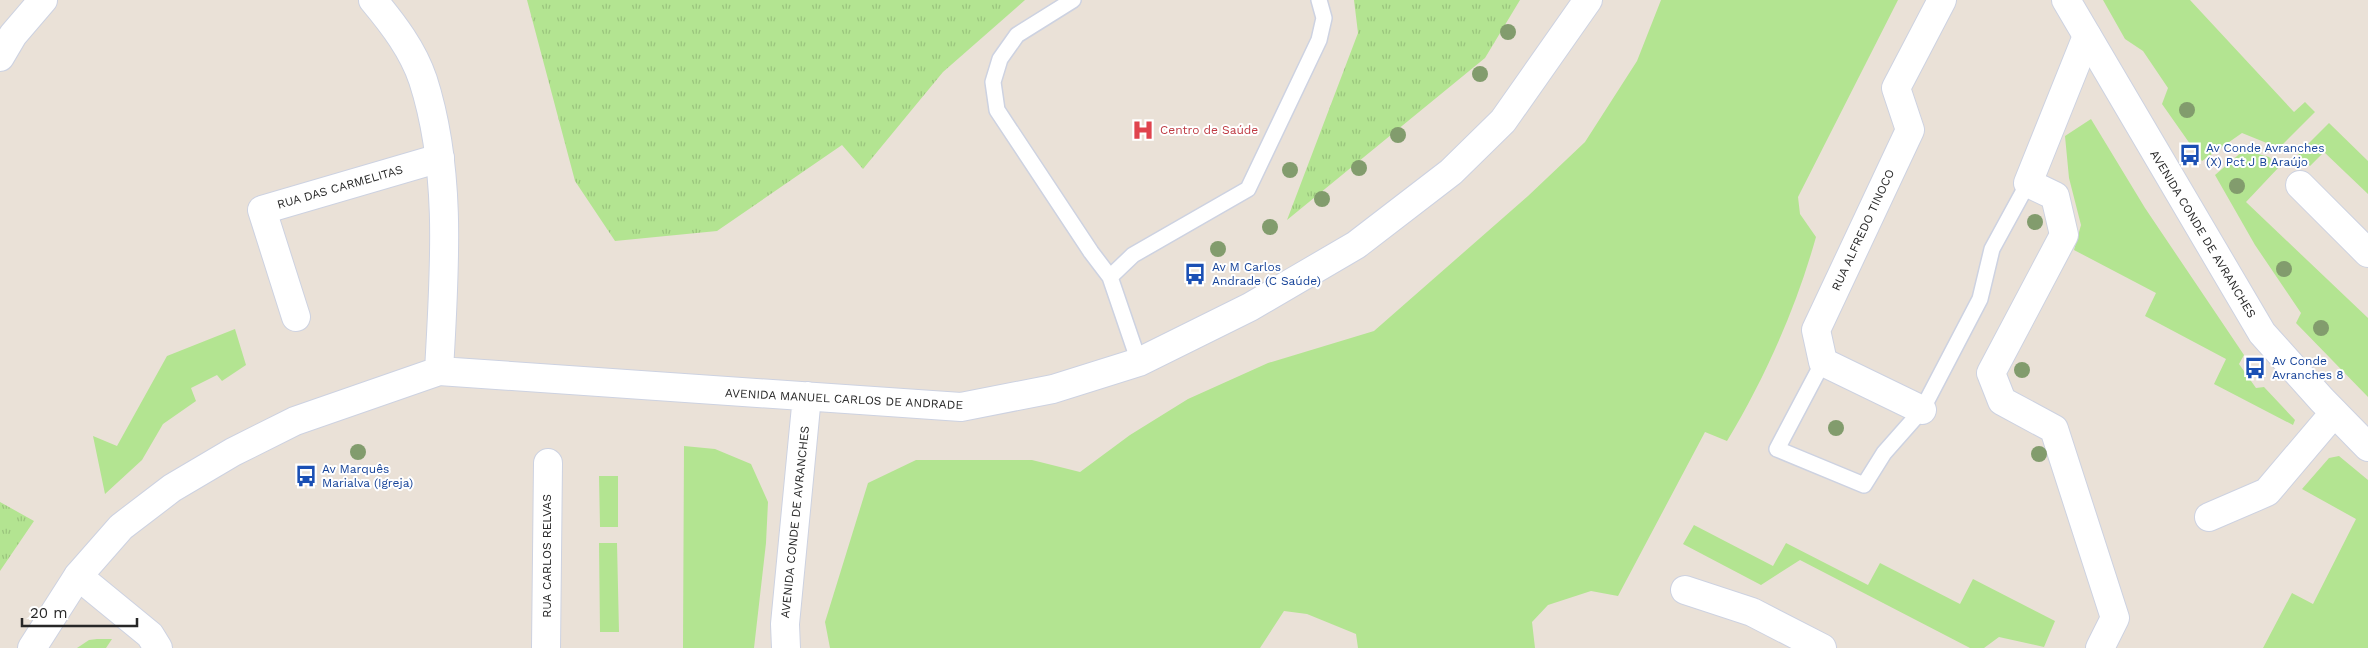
<svg xmlns="http://www.w3.org/2000/svg" width="2368" height="648" font-family="'Work Sans',sans-serif">
	<style>
		.grass { fill: #b3e491 }
		.park { fill: url(#park-tufts) }
		.lines { fill: none; stroke-linecap: round; stroke-linejoin: round }
		.service-casing { stroke: #cdd2e1; stroke-width: 18 }
		.minor-casing { stroke: #cdd2e1; stroke-width: 30 }
		.tertiary-casing { stroke: #cdd2e1; stroke-width: 30 }
		.service { stroke: #fff; stroke-width: 15 }
		.minor { stroke: #fff; stroke-width: 28 }
		.tertiary { stroke: #fff; stroke-width: 28 }
		.tree { fill: #829c6d }
		.labels { text-anchor: middle; dominant-baseline: central; stroke-width: 4; stroke-linejoin: round; paint-order: stroke }
		.health-label { font-size: 12px; fill: #be3a42; stroke: #fff; text-anchor: start }
		.transit-label { font-size: 12px; fill: #164399; stroke: #fff; text-anchor: start }
		.street-label { font-size: 12px; fill: #272727; stroke: #fff }
	</style>
	<defs>
		<pattern id="park-tufts" width="24" height="20" patternUnits="userSpaceOnUse" patternTransform="scale(1.25)"><rect width="24" height="20" fill="#b3e491"/><path d="M3 7l-1-3M5 7V3M7 7l1-3M15 17l-1-3M17 17v-4M19 17l1-3" fill="none" stroke="#9ac47d"/></pattern>
	</defs>
	<rect width="100%" height="100%" fill="#eae1d7"/>
	<!-- grass -->
	<path class="grass" d="M1661,0h237l-100,197 2,17 16,23c-20,71 -51,141 -89,204l-22,-9 -87,164 -27,-5 -43,14 -16,17 3,26h-177l-2,-14 -49,-20 -23,-3 -24,37h-430l-5,-26 43,-139 48,-23h116l48,12 50,-37 58,-36 80,-36 106,-32 154,-135 57,-54 52,-81z
		M2103,0h87l104,112 11,-10 10,10 -36,36 -37,-15 -40,28 -40,-57 6,-16 -25,-37 -18,-12z
		M2091,119l54,89 99,147 -5,9 17,24 8,-1 31,33 -2,5 -79,-41 12,-25 -81,-43 11,-23 -82,-43 7,-25 -12,-47 -4,-42z
		M2329,123l39,38v33l-44,-42 -14,14 -12,-12z
		M2244,150l25,7 10,10 -33,35 122,116v79l-72,-74 5,-10 -46,-68 -40,-70z
		M235,329l11,36 -24,16 -5,-6 -26,13 5,13 -33,23 -21,36 -37,34 -12,-58 24,10 50,-90z
		M684,446l31,3 36,15 17,38 -2,41 -12,105h-71z
		M2339,456l29,24v168h-105l29,-55 21,11 43,-85 -54,-30 27,-31z
		M599,476h19v51h-18z
		M1694,525l79,41 13,-23 82,42 12,-22 80,41 13,-25 82,42 -11,26 -45,-10 -15,11h-14l-170,-88 -39,25 -78,-41z
		M599,543h18l2,89h-19z
		M97,639h15l-6,9h-29l12,-8z"/>
	<!-- park -->
	<path class="park" d="M527,0h498l-82,72 -80,97 -21,-24 -125,86 -102,10 -40,-60z
		M1354,0h166l-35,58 -198,162 71,-187z
		M0,502l34,19 -34,50z"/>
	<g class="lines">
		<!-- service casing -->
		<g class="service-casing">
			<path id="service" d="M1073,0l-56,35 -17,24 -7,23 4,28 94,142 19,25 29,85
				M1110,277l23,-22 115,-66 71,-149 5,-22 -5,-18
				M1823,362l-46,87 87,36 20,-32 38,-43 58,-111 12,-50 36,-66"/>
		</g>
		<!-- minor casing -->
		<g class="minor-casing">
			<path id="minor" d="M2087,36l-59,147 27,13 9,39 -73,138 11,28 52,28 61,189 -15,30
				M2300,185l68,68
				M296,317l-34,-107 178,-52
				M1922,410l-99,-48 -7,-32 94,-200 -14,-42 46,-88
				M2209,517l58,-25 67,-79
				M78,576l72,59 8,13
				M1685,590l67,22 70,36
				M546,648l2,-185"/>
		</g>
		<!-- tertiary casing -->
		<g class="tertiary-casing">
			<path id="tertiary" d="M373,0c20,24 40,50 50,80 30,93 21,196 16,291
				M2066,0l196,333 60,67 46,47
				M0,57l13,-22 30,-35
				M32,648l46,-72 43,-49 51,-39 61,-36 62,-31 144,-50 522,36 92,-18 86,-27 111,-55 106,-62 95,-73 52,-51 85,-121
				M786,648l-1,-24 22,-228"/>
		</g>
		<!-- service -->
		<use href="#service" class="service"/>
		<!-- minor -->
		<use href="#minor" class="minor"/>
		<!-- tertiary -->
		<use href="#tertiary" class="tertiary"/>
	</g>
	<!-- trees -->
	<g class="tree">
		<circle cx="1508" cy="32" r="8"/>
		<circle cx="1480" cy="74" r="8"/>
		<circle cx="2187" cy="110" r="8"/>
		<circle cx="1398" cy="135" r="8"/>
		<circle cx="1359" cy="168" r="8"/>
		<circle cx="1290" cy="170" r="8"/>
		<circle cx="2237" cy="186" r="8"/>
		<circle cx="1322" cy="199" r="8"/>
		<circle cx="2035" cy="222" r="8"/>
		<circle cx="1270" cy="227" r="8"/>
		<circle cx="1218" cy="249" r="8"/>
		<circle cx="2284" cy="269" r="8"/>
		<circle cx="2321" cy="328" r="8"/>
		<circle cx="2022" cy="370" r="8"/>
		<circle cx="1836" cy="428" r="8"/>
		<circle cx="358" cy="452" r="8"/>
		<circle cx="2039" cy="454" r="8"/>
	</g>
	<!-- icons -->
	<defs>
		<g id="hospital-bare" transform="scale(1.725)"><path d="M-5-5h3v3.5h4V-5h3V5h-3V1.5h-4V5h-3Z" fill="#e0444e" stroke="#fff" stroke-width="2.5" paint-order="stroke"/></g>
		<g id="bus-bare" transform="scale(1.725)"><path d="M-5-6H5V4H4V6H2V4H-2V6H-4V4H-5ZM-3.5-4V0h7V-4ZM-3.5 1.2v1.5H-2V1.2ZM2 1.2v1.5H3.5V1.2Z" fill="#1a4fb4" stroke="#fff" stroke-width="2.5" paint-order="stroke"/></g>
	</defs>
	<g fill-rule="evenodd">
		<use href="#hospital-bare" x="1143" y="130"/>
		<use href="#bus-bare" x="2190" y="155"/>
		<use href="#bus-bare" x="1195" y="274"/>
		<use href="#bus-bare" x="2255" y="368"/>
		<use href="#bus-bare" x="306" y="476"/>
	</g>
	<g class="labels">
		<!-- health labels -->
		<g class="health-label">
			<text x="1160" y="130">Centro de Saúde</text>
		</g>
		<!-- transit labels -->
		<g class="transit-label">
			<text x="2206" y="148">Av Conde Avranches<tspan x="2206" dy="14">(X) Pct J B Araújo</tspan></text>
			<text x="1212" y="267">Av M Carlos<tspan x="1212" dy="14">Andrade (C Saúde)</tspan></text>
			<text x="2272" y="361">Av Conde<tspan x="2272" dy="14">Avranches 8</tspan></text>
			<text x="322" y="469">Av Marquês<tspan x="322" dy="14">Marialva (Igreja)</tspan></text>
		</g>
		<!-- street labels -->
		<g class="street-label">
			<text transform="translate(340 187) rotate(-16)">RUA DAS CARMELITAS</text>
			<text transform="translate(1863 230) rotate(-65)">RUA ALFREDO TINOCO</text>
			<text transform="translate(2203 234) rotate(59)">AVENIDA CONDE DE AVRANCHES</text>
			<text transform="translate(844 399) rotate(3)">AVENIDA MANUEL CARLOS DE ANDRADE</text>
			<text transform="translate(795 522) rotate(-84)">AVENIDA CONDE DE AVRANCHES</text>
			<text transform="translate(547 556) rotate(-90)">RUA CARLOS RELVAS</text>
		</g>
	</g>
	<!-- scale -->
	<path d="M22 618v8h115v-8" fill="none" stroke="#272727" stroke-width="2.5"/>
	<text x="30" y="618" font-size="15" fill="#272727" stroke="#ffffff" stroke-width="4" paint-order="stroke">20 m</text>
</svg>
